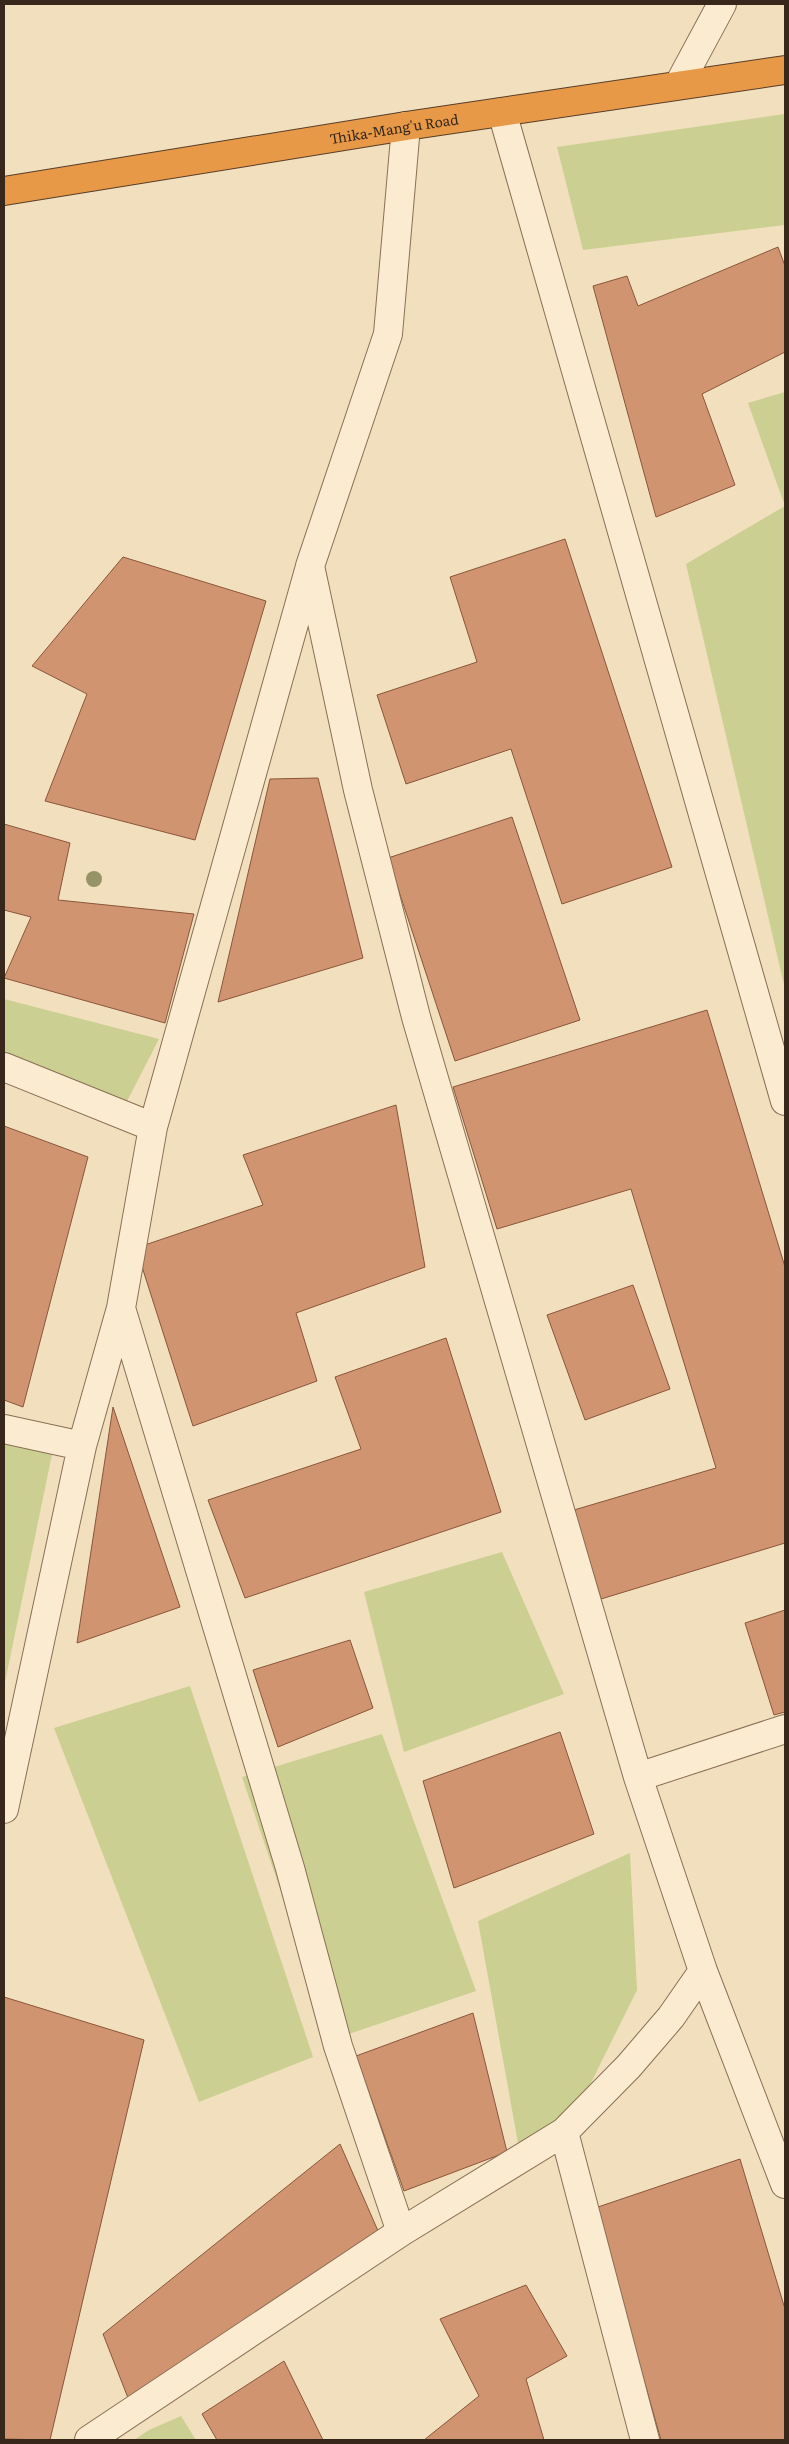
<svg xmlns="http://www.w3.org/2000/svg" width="789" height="2444" font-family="Literata,serif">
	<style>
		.green { fill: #cbcf91 }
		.building { fill: #d19471; stroke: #8a563a }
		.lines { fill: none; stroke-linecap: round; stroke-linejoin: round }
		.minor-casing { stroke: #8a6f55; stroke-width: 30 }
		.highway-casing { stroke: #573d2a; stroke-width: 30 }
		.minor { stroke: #fbecd1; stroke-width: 28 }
		.highway { stroke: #e79947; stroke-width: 28 }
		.tree { fill: #969467 }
		.labels { text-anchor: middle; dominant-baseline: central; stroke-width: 4; stroke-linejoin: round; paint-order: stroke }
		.street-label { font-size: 14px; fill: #38281b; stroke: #f8e9cd }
	</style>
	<rect width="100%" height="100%" fill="#f1dfbd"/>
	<!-- green -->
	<path class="green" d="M785,114v111l-202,25 -26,-103z
		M785,392v597l-99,-425 99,-58 -37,-103z
		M4,999l155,40 -34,66 -121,-53z
		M4,1417l53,13 -53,257z
		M502,1552l62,142 -160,58 -40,-160z
		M190,1686l123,371 -114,45 -145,-374z
		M382,1734l94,257 -145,49 -89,-263z
		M630,1853l7,137 -52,105 -65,59 -42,-233z
		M181,2416l15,24h-62l15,-10z"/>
	<!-- building -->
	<path class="building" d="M778,247l7,19v86l-83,42 33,91 -79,32 -63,-231 34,-10 11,30z
		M565,539l107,328 -110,37 -51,-155 -105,35 -29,-89 100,-33 -27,-85z
		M123,557l143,44 -71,239 -150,-39 42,-107 -55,-28z
		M318,778l45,180 -145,44 52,-223z
		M512,817l68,203 -125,41 -67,-203z
		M4,824l66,19 -12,57 136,14 -29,109 -161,-45 27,-61 -27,-7z
		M707,1010l78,257v276l-184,56 -27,-89 142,-42 -85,-279 -134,40 -44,-142z
		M396,1105l29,162 -129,46 21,68 -124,45 -57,-178 127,-43 -20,-50z
		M4,1126l84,31 -65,250 -19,-7z
		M633,1285l37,104 -85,31 -38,-105z
		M446,1338l55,174 -256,86 -37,-98 153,-51 -26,-72z
		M113,1407l67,200 -103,36z
		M785,1610v102l-11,3 -29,-92z
		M350,1640l23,68 -95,39 -25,-77z
		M560,1732l34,102 -140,54 -31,-107z
		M4,1997l140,43 -94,400 -46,-1z
		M473,2013l34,139 -103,39 -48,-135z
		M340,2144l42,96 -252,163 -27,-69z
		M740,2159l45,150v131h-124l-66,-232z
		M526,2285l41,71 -41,23 18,61h-120l55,-44 -39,-77z
		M284,2361l39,79h-106l-15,-26z"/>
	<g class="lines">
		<!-- minor casing -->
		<g class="minor-casing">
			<path id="minor" d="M679,84l43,-80
				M502,112l283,989
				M406,126l-18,208 -78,232 48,224 58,227 222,760 65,194 82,213
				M4,1067l149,60
				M121,1308l169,560 48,178 63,186
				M4,1429l78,17
				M638,1777l147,-48
				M4,1809l78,-363 39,-138 32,-181 156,-557
				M564,2132l81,308
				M89,2440l312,-208 163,-100 65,-66 42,-49 32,-46"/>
		</g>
		<!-- highway casing -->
		<g class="highway-casing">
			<g id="highway">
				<path id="s1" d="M4,191l402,-65 379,-56"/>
			</g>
		</g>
		<!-- minor -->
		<use href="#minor" class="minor"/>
		<!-- highway -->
		<use href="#highway" class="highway"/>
	</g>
	<!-- trees -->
	<circle class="tree" cx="94" cy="879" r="8"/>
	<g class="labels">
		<!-- street labels -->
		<g class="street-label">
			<text stroke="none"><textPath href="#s1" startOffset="395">Thika-Mang'u Road</textPath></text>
		</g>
	</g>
	<!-- border -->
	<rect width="789" height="2444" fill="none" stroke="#38281b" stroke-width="10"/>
</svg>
